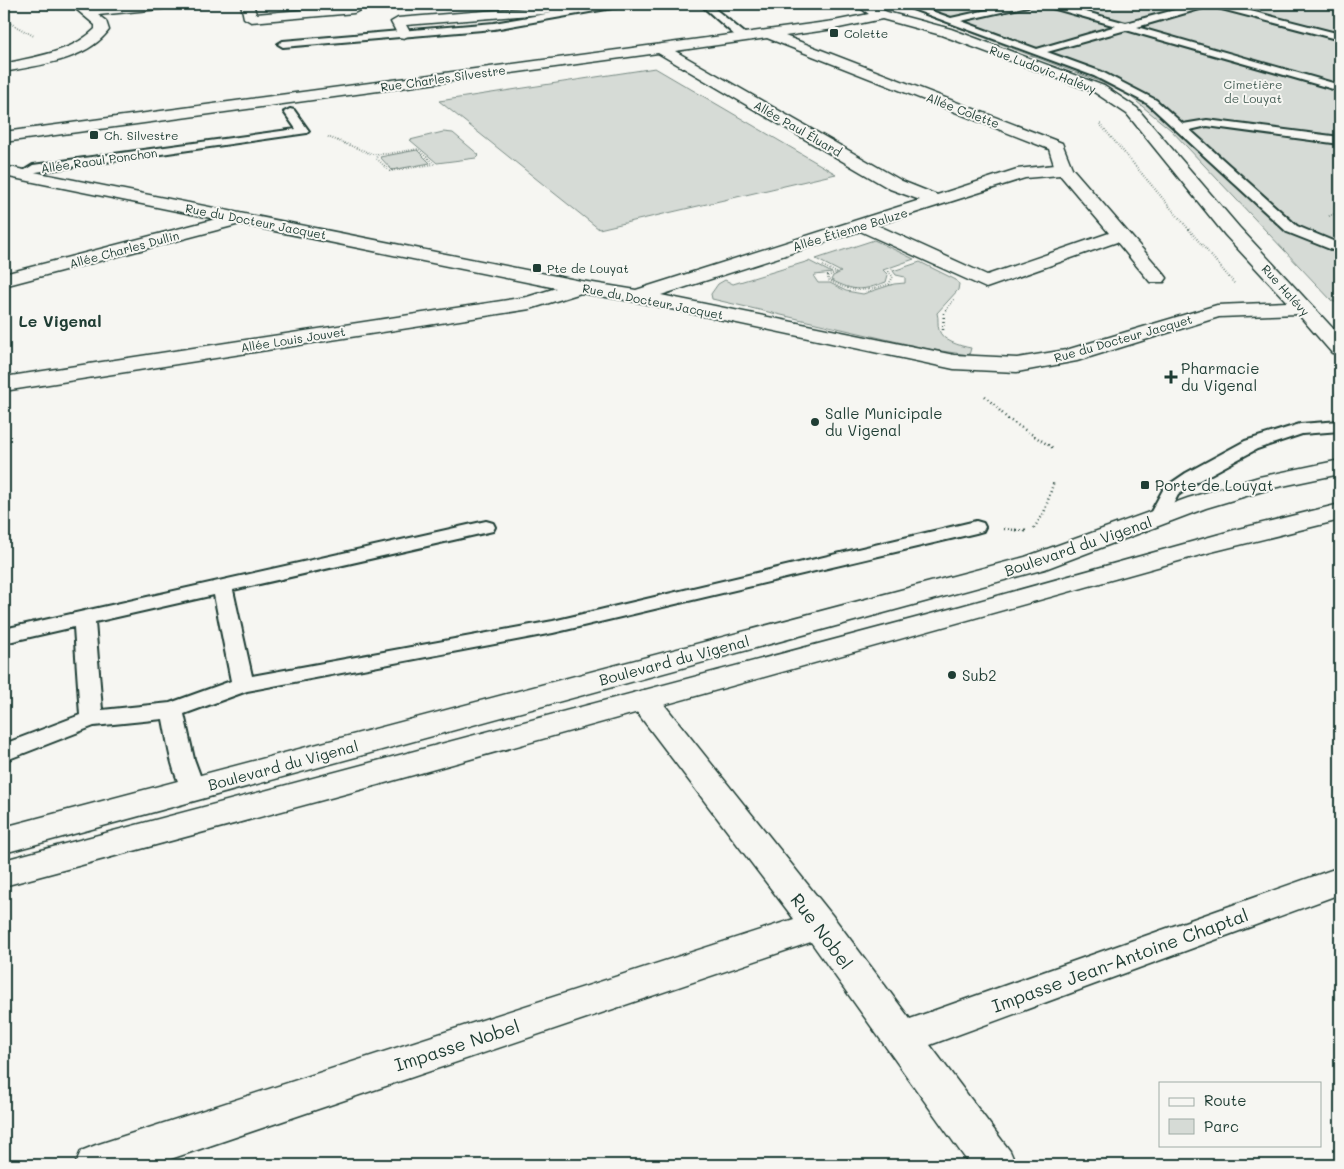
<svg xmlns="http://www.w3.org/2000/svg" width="1344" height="1169" font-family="Mali,sans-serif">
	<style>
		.green { fill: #d6dbd6; stroke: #7a8c85 }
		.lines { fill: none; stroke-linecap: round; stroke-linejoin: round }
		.service-casing { stroke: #1f3d34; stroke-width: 4 }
		.minor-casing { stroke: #1f3d34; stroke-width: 3 }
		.primary-casing { stroke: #1f3d34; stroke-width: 3 }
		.path-far2 { stroke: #1f3d34; stroke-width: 2; stroke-dasharray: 0.5 2; stroke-linecap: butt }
		.path-far1 { stroke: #1f3d34; stroke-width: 2.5; stroke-dasharray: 1 3; stroke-linecap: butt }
		.path { stroke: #1f3d34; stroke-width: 3; stroke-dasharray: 1 4; stroke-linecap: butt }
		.service { fill: #f6f6f2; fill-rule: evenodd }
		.minor { fill: #f6f6f2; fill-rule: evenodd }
		.primary { fill: #f6f6f2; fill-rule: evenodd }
		.poi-dot { fill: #1f3d34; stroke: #f6f6f2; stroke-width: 2 }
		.labels { text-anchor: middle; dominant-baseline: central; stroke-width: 4; stroke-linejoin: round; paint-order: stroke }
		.far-poi-label { font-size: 12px; fill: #1f3d34; stroke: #f6f6f2; text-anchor: start }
		.far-street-label { font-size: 12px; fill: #1f3d34; stroke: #f6f6f2 }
		.far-park-label { font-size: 12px; fill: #445d54; stroke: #f6f6f2 }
		.poi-label { font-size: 15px; fill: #1f3d34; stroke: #f6f6f2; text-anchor: start }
		.street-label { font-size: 15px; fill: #1f3d34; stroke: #f6f6f2 }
		.far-district-label { font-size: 16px; font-weight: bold; fill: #1f3d34; stroke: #f6f6f2 }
		.near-street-label { font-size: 18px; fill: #1f3d34; stroke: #f6f6f2 }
	</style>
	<rect width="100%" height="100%" fill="#f6f6f2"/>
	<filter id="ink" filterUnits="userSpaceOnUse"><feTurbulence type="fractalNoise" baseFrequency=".02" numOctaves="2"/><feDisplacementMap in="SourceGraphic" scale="10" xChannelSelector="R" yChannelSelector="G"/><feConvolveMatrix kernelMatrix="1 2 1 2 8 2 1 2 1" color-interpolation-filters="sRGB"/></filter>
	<g filter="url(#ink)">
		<!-- green -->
		<path class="green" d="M896,4h444v300l-8,-3 -161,-171 -40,-33 -30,-15z
			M655,68l181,106 -237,55 -160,-128z
			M443,132l10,1 26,22 -3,3 -39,5 -27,-23z
			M417,150l13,13 -38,7 -12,-13z
			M874,240l40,19 -31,11 5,5 -2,7c-25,9 -30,10 -55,-2l2,-4 8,-4 -25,-13z
			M809,261l23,12 -17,2 -1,2 4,6h12l16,8 17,3 31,-10 11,-1v-6l-9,-2 -3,-4 27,-9 36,18 3,4 -1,6 -21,23c2,6 0,11 2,17 3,11 21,16 32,18l-2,7 -41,-6 -216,-50 -1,-5 7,-10 7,-4 8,4z"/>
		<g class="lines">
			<!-- service casing -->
			<g class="service-casing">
				<path id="service" d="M604,4h19l-5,3 -124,22 -211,18 -5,-3 5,-3 211,-18z
					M700,4h9l38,31v4h-8z
					M899,4h13l39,14 63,-14h15l-1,2 -67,15 76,28 79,-23 -71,-20 -1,-2h13l69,19 71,-19h26l117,30v6l-130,-34 -73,21 203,58v6l-214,-61 -79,22 55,20 54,28 27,24 24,-4 133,17v7l-133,-18 -17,4 107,96 43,18v9l-53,-21 -139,-128 -54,-28z
					M290,109l4,1 15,21 -2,2 -271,39 -13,7 -6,-4 16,-10 263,-36 -12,-17z
					M1340,421v10l-38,3 -45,15 -59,32 -20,14 -15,28h-14l-2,-4 17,-31 22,-15 59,-32 55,-17z
					M486,521l7,2 2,4 -2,4 -260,59 19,86 301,-55 423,-100 7,2 2,4 -2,4 -7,2 -423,100 -306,58 -63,23 10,45 11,30 -4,6 -8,3 -8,-3c-14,-23 -17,-51 -22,-76l-69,7 -90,35v-17l76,-29 -6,-88 -70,16v-14zM214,595l17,86 -61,22 -68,7 -7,-88z"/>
			</g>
			<!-- minor casing -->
			<g class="minor-casing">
				<path id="minor" d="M70,4h14l5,4 44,-4h43l-6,4 -72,7 8,6 3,9c-23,31 -70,35 -105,42v-8c33,-8 66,-11 91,-35v-4z
					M241,4h12l3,10 116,-10 -18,9 -103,9 -7,-4z
					M572,4h50l-6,4 -210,17 5,9 -7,4 -5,-1 -8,-15 7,-4z
					M860,4h10l17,8 64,17 153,57 33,22 102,119 101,109v18l-8,-1 -34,-39 -79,3 -142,44 -60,11 -63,-3 -316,-67 -57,-9 -51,16 -526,82v-14l523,-80 29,-9 -316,-64 -236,62v-12l212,-55 -212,-43v-10l577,115 55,9 284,-90 -30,-11 -232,-136 -654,89v-10l830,-111 35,-7 -10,-7zM882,19l59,16 153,57 33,22 98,121 62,67 -70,3 -151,45 -49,8 -63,-3 -293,-60 199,-64 126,57 131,-46 33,40h14l3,-4 -3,-4 -92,-106 -10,-25 -277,-107 49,-7zM767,38l282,111 5,16 -37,4 -80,26 -35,-14 -227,-130zM1060,175l49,58 -122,42 -110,-50 148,-47z
					M644,690l11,3 177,222 78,104 430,-152v27l-410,151 80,106 6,14h-46l-159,-223 -658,223h-78l6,-14 15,-6 698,-226 -161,-212 -4,-7 4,-7z"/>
			</g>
			<!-- primary casing -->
			<g class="primary-casing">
				<path id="primary" d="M1340,460v14l-67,14 -67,20 -161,61 -1041,284v-26l1021,-270 163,-59 71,-21z
					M1340,504v16l-129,32 -844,236 -363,98v-26l957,-254 277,-77z"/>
			</g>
			<!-- path-far2 -->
			<path class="path-far2" d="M4,20l30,16
				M1263,105l20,-7
				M1100,124l134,159
				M328,137l44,17h15l31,-5 16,15 -44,7 -14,-13 2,-3
				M1329,216l11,-4
				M823,266l14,7 -9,3v4c25,13 35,12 61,4l4,-7 -5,-6 5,-2
				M946,310l9,-12"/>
			<!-- path-far1 -->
			<path class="path-far1" d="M943,330l1,-17 3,-4
				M985,396l23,23 45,29
				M1034,528l10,-15 10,-32
				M1004,529l22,2"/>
			<!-- path -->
			<path class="path" d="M1015,530l11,1"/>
			<!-- service -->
			<use href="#service" class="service"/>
			<!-- minor -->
			<use href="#minor" class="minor"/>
			<!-- primary -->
			<use href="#primary" class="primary"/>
		</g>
	</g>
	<!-- markers -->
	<g class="poi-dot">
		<rect x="829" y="28" width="10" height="10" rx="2.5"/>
		<rect x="89" y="130" width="10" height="10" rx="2.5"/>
		<rect x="532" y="263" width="10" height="10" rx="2.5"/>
		<path d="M1168.5 369.5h5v5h5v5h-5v5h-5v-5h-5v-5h5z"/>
		<circle cx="815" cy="422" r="5"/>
		<rect x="1140" y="480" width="10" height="10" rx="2.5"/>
		<circle cx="952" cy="675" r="5"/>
	</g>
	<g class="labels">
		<!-- far-poi labels -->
		<g class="far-poi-label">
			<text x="844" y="33">Colette</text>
			<text x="104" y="135">Ch. Silvestre</text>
			<text x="547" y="268">Pte de Louyat</text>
		</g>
		<!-- far-street labels -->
		<g class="far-street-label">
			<text transform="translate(1043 69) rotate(21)">Rue Ludovic Halévy</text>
			<text transform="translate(443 78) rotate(-8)">Rue Charles Silvestre</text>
			<text transform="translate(963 110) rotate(21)">Allée Colette</text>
			<text transform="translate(798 128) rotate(30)">Allée Paul Éluard</text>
			<text transform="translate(99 160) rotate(-8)">Allée Raoul Ponchon</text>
			<text transform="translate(256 221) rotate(11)">Rue du Docteur Jacquet</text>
			<text transform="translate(850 229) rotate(-17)">Allée Étienne Baluze</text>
			<text transform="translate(124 249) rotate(-15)">Allée Charles Dullin</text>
			<text transform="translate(1286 290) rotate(48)">Rue Halévy</text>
			<text transform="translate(653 301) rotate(11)">Rue du Docteur Jacquet</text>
			<text transform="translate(1123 338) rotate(-16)">Rue du Docteur Jacquet</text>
			<text transform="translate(293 339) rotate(-9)">Allée Louis Jouvet</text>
		</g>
		<!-- far-park labels -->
		<g class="far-park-label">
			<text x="1253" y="84">Cimetière<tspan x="1253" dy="14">de Louyat</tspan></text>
		</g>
		<!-- poi labels -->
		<g class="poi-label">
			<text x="1181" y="368">Pharmacie<tspan x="1181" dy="17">du Vigenal</tspan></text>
			<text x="825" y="413">Salle Municipale<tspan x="825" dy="17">du Vigenal</tspan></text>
			<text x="1155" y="485">Porte de Louyat</text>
			<text x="962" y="675">Sub2</text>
		</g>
		<!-- street labels -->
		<g class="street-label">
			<text transform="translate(1078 546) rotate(-19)">Boulevard du Vigenal</text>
			<text transform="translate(674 660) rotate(-15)">Boulevard du Vigenal</text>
			<text transform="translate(283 765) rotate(-15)">Boulevard du Vigenal</text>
		</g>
		<!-- far-district labels -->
		<g class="far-district-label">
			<text x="60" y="320">Le Vigenal</text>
		</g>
		<!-- near-street labels -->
		<g class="near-street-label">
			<text transform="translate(822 931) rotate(53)">Rue Nobel</text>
			<text transform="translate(1120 960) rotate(-20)">Impasse Jean-Antoine Chaptal</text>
			<text transform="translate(457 1045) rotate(-18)">Impasse Nobel</text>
		</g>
	</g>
	<!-- margin -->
	<rect width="1344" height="1169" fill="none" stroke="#f6f6f2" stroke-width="20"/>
	<rect x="10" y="10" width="1324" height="1149" fill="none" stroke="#1f3d34" stroke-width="2" filter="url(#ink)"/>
	<!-- legend -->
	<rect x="1159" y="1082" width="162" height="65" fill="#f6f6f2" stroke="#a0aca6"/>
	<rect x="1169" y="1098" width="25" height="8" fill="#f6f6f2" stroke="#a0aca6"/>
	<text x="1204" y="1106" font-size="15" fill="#1f3d34">Route</text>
	<rect x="1169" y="1119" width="25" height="15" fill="#d6dbd6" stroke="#a0aca6"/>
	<text x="1204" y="1132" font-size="15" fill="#1f3d34">Parc</text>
</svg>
